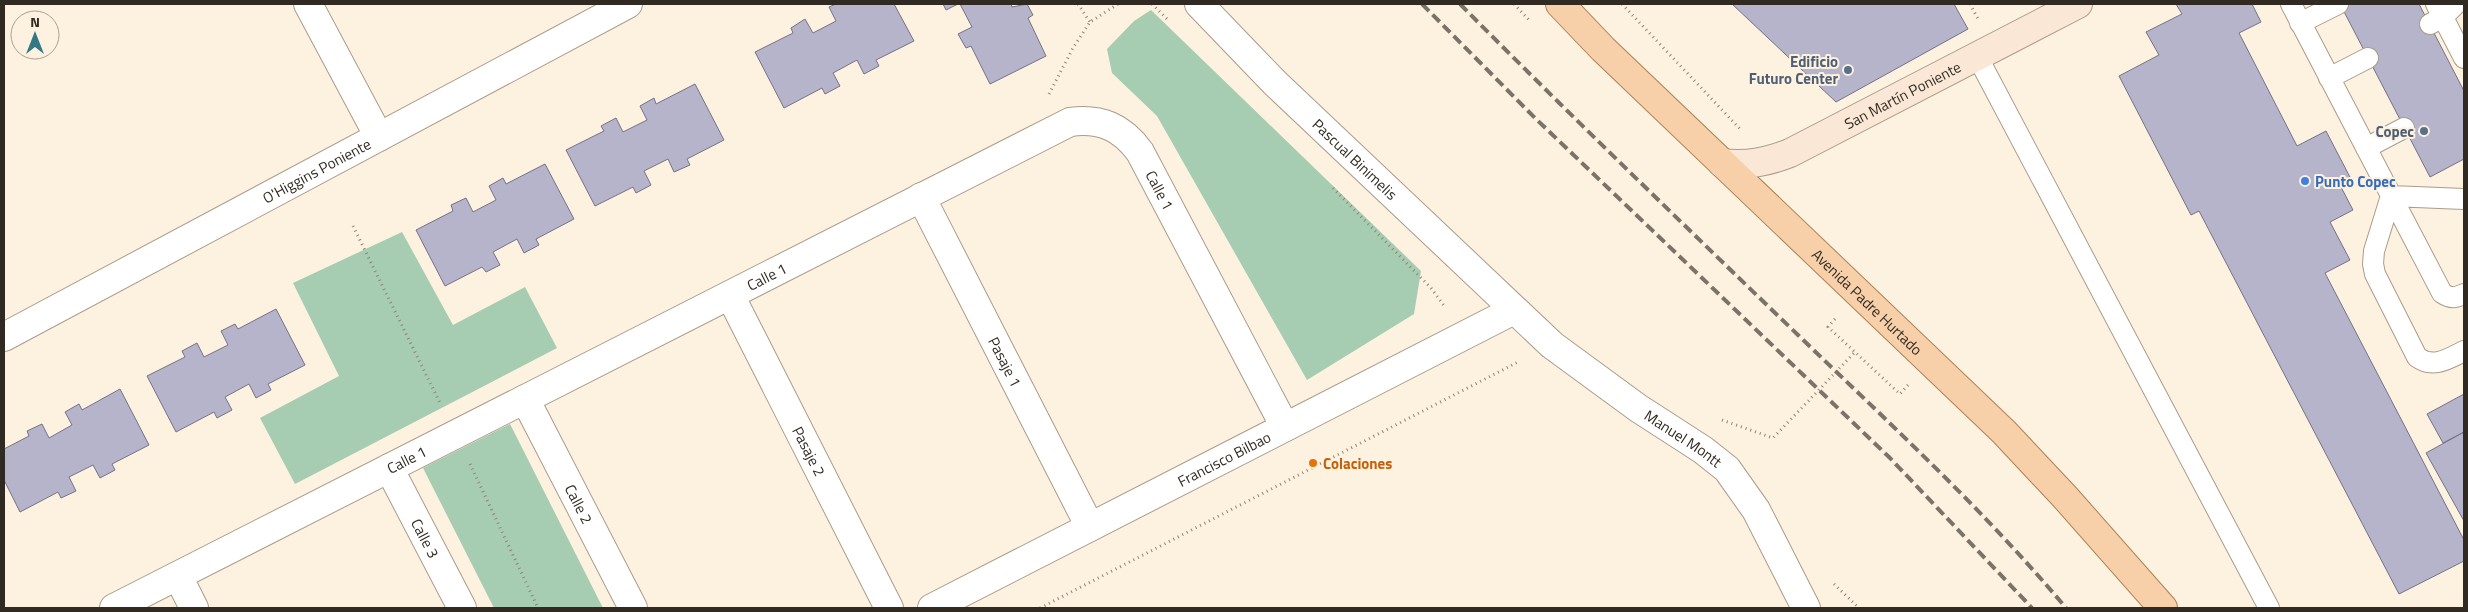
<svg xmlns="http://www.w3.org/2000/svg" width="2468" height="612" font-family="'Titillium Web',sans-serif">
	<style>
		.green { fill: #a6ccb2 }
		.building { fill: #b6b4cb; stroke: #747287 }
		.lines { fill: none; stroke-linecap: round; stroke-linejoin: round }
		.lane-casing { stroke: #ab9c89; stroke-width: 22 }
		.street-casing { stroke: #ab9c89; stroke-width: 30 }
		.secondary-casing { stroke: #ab9c89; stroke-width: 30 }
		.primary-casing { stroke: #ad8156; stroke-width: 30 }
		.path { stroke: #8e8579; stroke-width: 3; stroke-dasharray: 1 4; stroke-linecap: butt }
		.lane { stroke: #fff; stroke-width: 20 }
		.street { stroke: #fff; stroke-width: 28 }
		.secondary { stroke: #fbe7d5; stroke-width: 28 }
		.primary { stroke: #f7d0aa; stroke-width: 28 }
		.rail { stroke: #7b7367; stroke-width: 4; stroke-dasharray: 10 5; stroke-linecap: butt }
		.service-dot { fill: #5c6f8a; stroke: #fdf1e0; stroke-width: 2 }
		.shop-dot { fill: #3f7fe0; stroke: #fdf1e0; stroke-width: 2 }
		.food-dot { fill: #e8710a; stroke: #fdf1e0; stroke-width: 2 }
		.labels { text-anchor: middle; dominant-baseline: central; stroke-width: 4; stroke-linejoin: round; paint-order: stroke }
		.service-label { font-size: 15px; font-weight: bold; fill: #4e5e75; stroke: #fdf1e0; text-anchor: end }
		.street-label { font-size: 15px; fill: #302a22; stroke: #fdf1e0 }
		.shop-label { font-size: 15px; font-weight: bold; fill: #366cbe; stroke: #fdf1e0; text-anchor: start }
		.food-label { font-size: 15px; font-weight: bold; fill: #c56008; stroke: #fdf1e0; text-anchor: start }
	</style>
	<rect width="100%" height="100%" fill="#fdf1e0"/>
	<!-- green -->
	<path class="green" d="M1151,10l270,261 -7,43 -107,66 -150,-264 -45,-43 -5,-24 27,-28z
		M402,232l51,93 72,-38 32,61 -262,136 -35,-66 79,-42 -46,-93z
		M510,424l93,184h-109l-71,-140z"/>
	<!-- building -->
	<path class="building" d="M836,4h58l20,37 -38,19 3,6 -15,8 -7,-14 -24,13 7,13 -15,8 -3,-6 -38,20 -29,-56 38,-19 -2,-5 14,-9 8,14 23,-12 -7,-14z
		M943,4h15l-12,6z
		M960,4h51l1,3 15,-3 6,11 -5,3 18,38 -56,28 -19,-38 -5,2 -8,-14 14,-7z
		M1732,4h222l14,25 -132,73z
		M2176,4h76l9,18 -22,11 58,113 29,-15 26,50 -11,6 12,23 -23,12 20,38 -25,13 139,267v21l-65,33 -200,-383 -8,4 -72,-139 40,-21 -13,-23 36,-18z
		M2340,4h79l45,87v68l-34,18z
		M695,84l29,56 -37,19 3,6 -16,7 -6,-13 -24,12 7,14 -15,8 -3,-6 -38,19 -29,-56 38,-19 -3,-5 15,-8 7,14 24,-12 -7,-14 14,-8 2,6z
		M545,164l29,55 -38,20 3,6 -15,8 -7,-14 -24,13 7,13 -14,7 -4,-5 -37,19 -29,-56 37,-19 -2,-6 15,-7 7,14 23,-12 -7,-14 14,-8 3,6z
		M276,309l29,56 -37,19 3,6 -15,8 -7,-14 -24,13 7,13 -15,8 -3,-6 -38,20 -29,-56 38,-19 -3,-6 15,-8 7,14 24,-12 -7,-14 14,-7 3,5z
		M120,389l29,56 -37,19 3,6 -15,8 -7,-13 -24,12 7,14 -15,7 -3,-6 -38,20 -16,-32v-31l25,-13 -2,-5 15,-7 7,14 23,-13 -7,-13 14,-8 3,6z
		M2464,394v38l-21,11 -16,-29z
		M2464,432v89l-38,-68z"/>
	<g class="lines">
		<!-- lane casing -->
		<g class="lane-casing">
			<path id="lane" d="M2291,4l151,289c9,6 13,5 22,1
				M2436,4l28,54
				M2300,23l38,-19
				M2430,24l13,-7 13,-13
				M1977,56l292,552
				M2329,78l39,-20
				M2366,148l38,-20
				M2391,196l-17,55 -1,13 2,10 42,83c16,12 31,2 47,-6
				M2391,196l73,3"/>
		</g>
		<!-- street casing -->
		<g class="street-casing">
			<g id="street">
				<path d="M308,4l71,133"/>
				<path id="s1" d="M1199,4l76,79 277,262 86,63 65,42 24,19 29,41 50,98"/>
				<path id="s2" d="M921,197l169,330"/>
				<path id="s3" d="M730,295l159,313"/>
				<path id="s4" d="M4,337l624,-333"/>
				<path id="s5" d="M525,399l108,209"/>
				<path id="s6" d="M389,468l73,140"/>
				<path d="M178,576l16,32"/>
				<path id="s7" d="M114,608l956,-486c31,-4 52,5 70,30l145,275"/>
				<path id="s8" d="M932,608l582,-298"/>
			</g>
		</g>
		<!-- secondary casing -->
		<g class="secondary-casing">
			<g id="secondary">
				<path id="s9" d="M1722,163c25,3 45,-1 68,-10l288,-149"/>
			</g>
		</g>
		<!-- primary casing -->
		<g class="primary-casing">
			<g id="primary">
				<path id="s10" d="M1560,4l43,45 401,383 61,65 98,111"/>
			</g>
		</g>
		<!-- path -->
		<path class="path" d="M1078,4l12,18
			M1152,4l15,15
			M1514,4l15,16
			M1622,4l119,126
			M1970,4l8,15
			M1049,94l24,-46 17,-26 28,-18
			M1333,188l98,100 14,19
			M353,226l88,179
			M1835,319l-7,8 72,67 8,-9
			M1722,420l51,18 82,-86
			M470,464l68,144
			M1834,584l25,24
			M1040,608l480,-247"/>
		<!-- lane -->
		<use href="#lane" class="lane"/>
		<!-- street -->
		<use href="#street" class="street"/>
		<!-- secondary -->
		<use href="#secondary" class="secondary"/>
		<!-- primary -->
		<use href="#primary" class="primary"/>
		<!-- rail -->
		<path class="rail" d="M1422,4l114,115 354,339 142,150
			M1460,4c111,112 224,221 338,331 92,89 186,175 268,273"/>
	</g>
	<!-- markers -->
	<g class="service-dot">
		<circle cx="1848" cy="70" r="5"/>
		<circle cx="2424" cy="131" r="5"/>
	</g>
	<circle class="shop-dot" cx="2305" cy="181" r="5"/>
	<circle class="food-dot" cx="1313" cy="463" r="5"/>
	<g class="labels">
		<!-- service labels -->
		<g class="service-label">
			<text x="1838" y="61">Edificio<tspan x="1838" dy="17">Futuro Center</tspan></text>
			<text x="2414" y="131">Copec</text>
		</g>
		<!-- street labels -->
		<g class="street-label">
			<text stroke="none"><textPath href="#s9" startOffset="196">San Martín Poniente</textPath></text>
			<text stroke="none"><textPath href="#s1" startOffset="220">Pascual Binimelis</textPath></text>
			<text stroke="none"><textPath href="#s4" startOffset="354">O'Higgins Poniente</textPath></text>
			<text stroke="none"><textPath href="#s7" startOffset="1196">Calle 1</textPath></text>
			<text stroke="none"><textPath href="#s7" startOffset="732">Calle 1</textPath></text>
			<text stroke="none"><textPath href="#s10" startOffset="428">Avenida Padre Hurtado</textPath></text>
			<text stroke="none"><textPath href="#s2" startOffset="185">Pasaje 1</textPath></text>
			<text stroke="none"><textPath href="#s1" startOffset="652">Manuel Montt</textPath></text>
			<text stroke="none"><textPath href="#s3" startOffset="175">Pasaje 2</textPath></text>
			<text stroke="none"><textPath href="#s7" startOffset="328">Calle 1</textPath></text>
			<text stroke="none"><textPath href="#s8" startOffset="328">Francisco Bilbao</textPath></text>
			<text stroke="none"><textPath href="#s5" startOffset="118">Calle 2</textPath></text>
			<text stroke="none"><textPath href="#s6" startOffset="79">Calle 3</textPath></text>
		</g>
		<!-- shop labels -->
		<g class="shop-label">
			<text x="2315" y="181">Punto Copec</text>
		</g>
		<!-- food labels -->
		<g class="food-label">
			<text x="1323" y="463">Colaciones</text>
		</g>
	</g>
	<!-- border -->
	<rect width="2468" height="612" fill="none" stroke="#302a22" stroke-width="10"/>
	<!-- north arrow -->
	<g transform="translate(35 35)"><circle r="24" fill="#fdf1e0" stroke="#aba194"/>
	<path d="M0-4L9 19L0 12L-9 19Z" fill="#327985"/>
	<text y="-8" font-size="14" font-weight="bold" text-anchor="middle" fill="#302a22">N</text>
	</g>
</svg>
